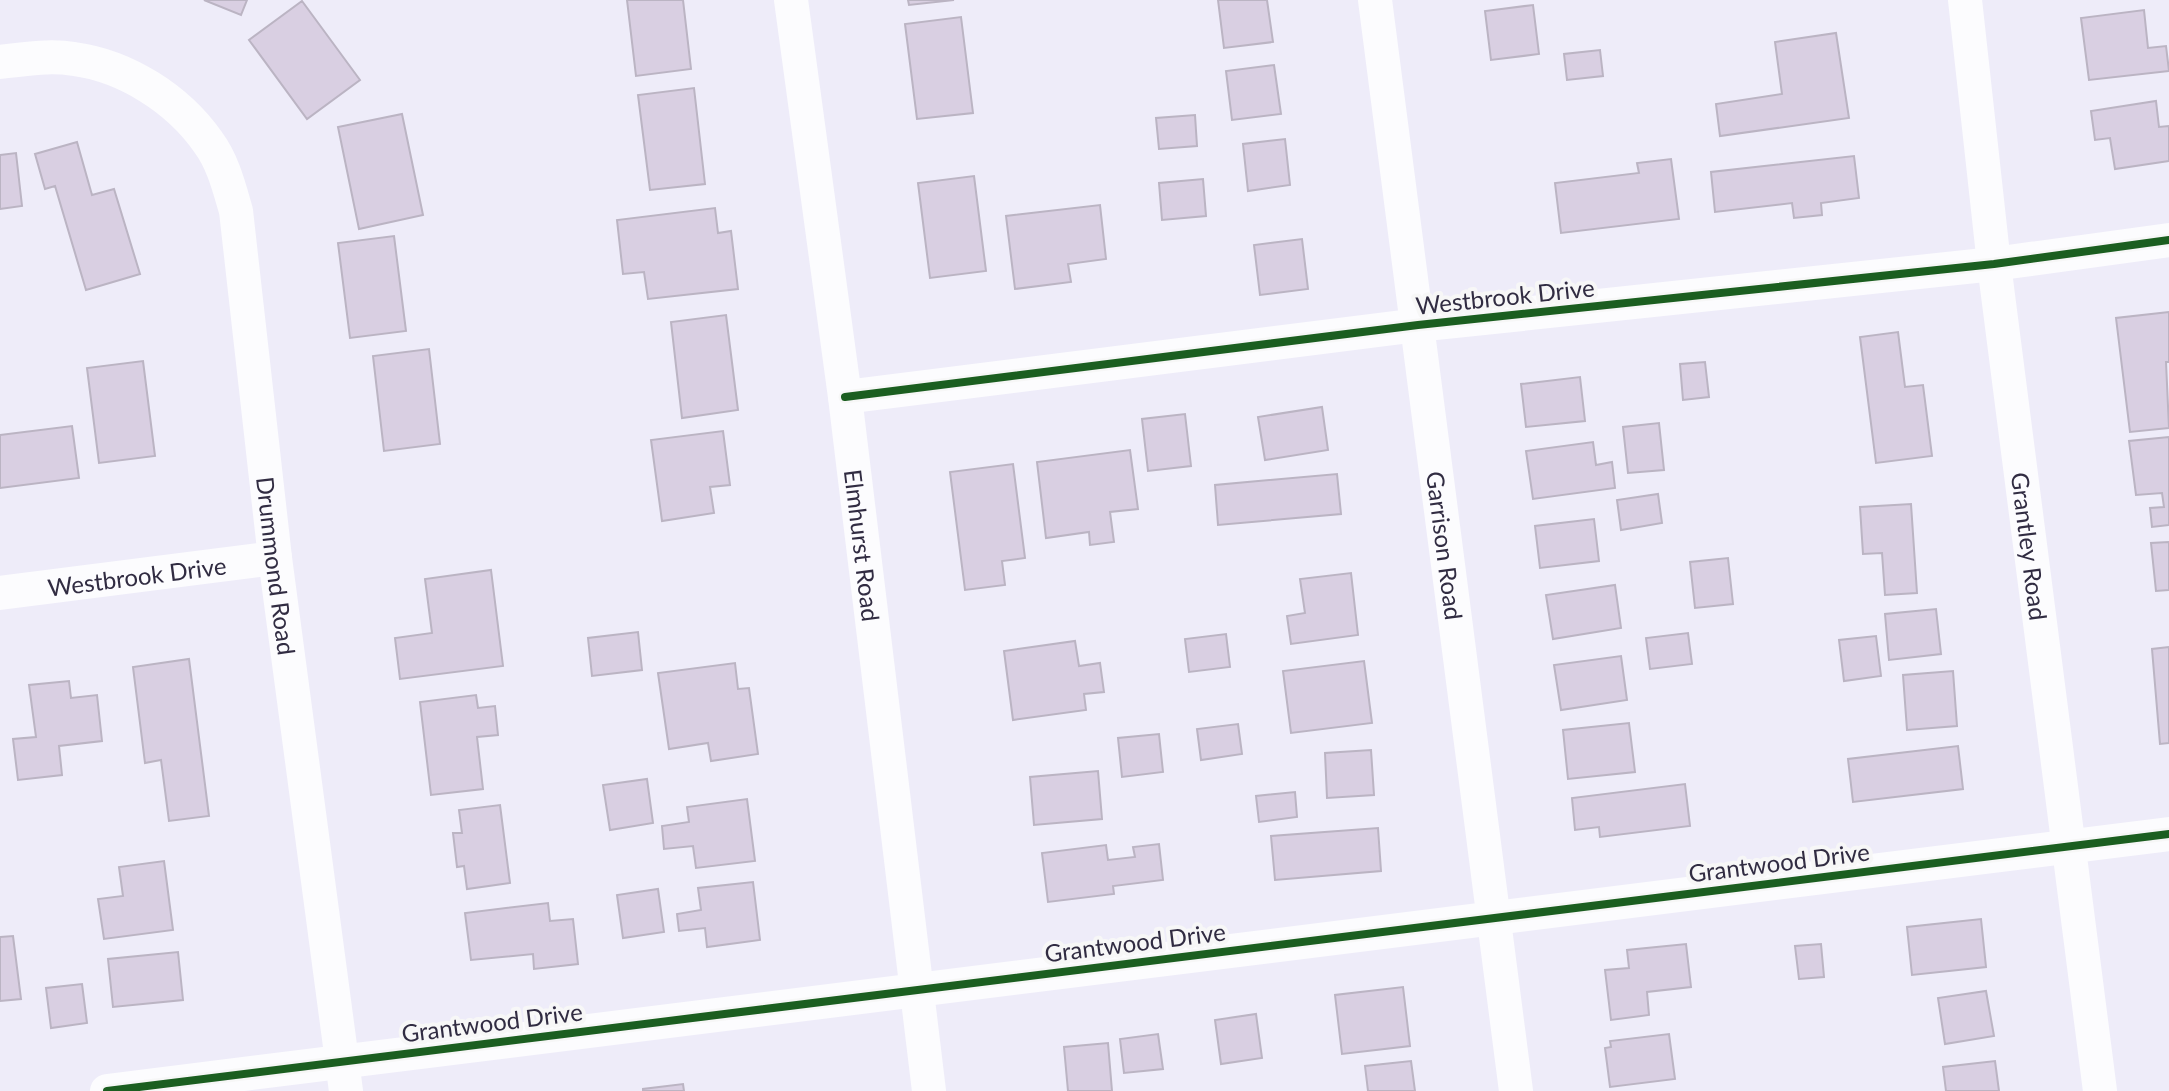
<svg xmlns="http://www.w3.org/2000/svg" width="2169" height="1091" font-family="Lato,sans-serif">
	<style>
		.building { fill: #d9cfe2; stroke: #bbb4c3; stroke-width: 2 }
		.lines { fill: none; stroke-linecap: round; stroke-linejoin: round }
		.minor { stroke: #fcfcfe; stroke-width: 34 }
		.cycleway-casing { stroke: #f7f7f7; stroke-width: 13 }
		.cycleway { stroke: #1b5e20; stroke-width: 8 }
		.labels { text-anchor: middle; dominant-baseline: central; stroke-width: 8; stroke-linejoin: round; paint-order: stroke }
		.street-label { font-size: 24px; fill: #312c42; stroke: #f7f7f7 }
	</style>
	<rect width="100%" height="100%" fill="#eeecf9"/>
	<!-- building -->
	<path class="building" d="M204,0h43l-6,15z
		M627,0h56l8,69 -55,7z
		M908,0h46l-45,5z
		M1218,0h49l6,42 -49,6z
		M302,1l58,79 -53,39 -58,-79z
		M1533,5l6,49 -48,6 -6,-49z
		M2144,10l4,38 18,-2 3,25 -80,9 -8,-62z
		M961,17l12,96 -56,6 -12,-95z
		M1836,33l13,85 -129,18 -4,-32 66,-10 -7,-52z
		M1600,50l3,26 -36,4 -3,-26z
		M1274,65l7,49 -49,6 -6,-49z
		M694,88l11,96 -55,6 -12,-95z
		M2156,101l3,26 10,-1v35l-54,8 -5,-31 -15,2 -4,-29z
		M402,114l21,101 -64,14 -21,-102z
		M1195,115l2,31 -38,3 -3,-31z
		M1285,139l5,46 -42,6 -5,-47z
		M77,142l15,53 22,-6 26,85 -54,16 -31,-104 -10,3 -10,-35z
		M16,153l6,53 -22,3v-54z
		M1854,156l5,42 -38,5 1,12 -28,3 -2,-15 -77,9 -4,-40z
		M1671,159l8,60 -118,14 -6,-50 84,-10 -2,-10z
		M974,176l12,95 -56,7 -12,-95z
		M1203,179l3,37 -44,4 -3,-37z
		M1100,205l6,54 -38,5 3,18 -56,7 -9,-73z
		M715,208l3,25 13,-2 7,58 -90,10 -4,-27 -21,2 -6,-54z
		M394,236l12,95 -56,7 -12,-95z
		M1302,239l6,50 -48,6 -6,-50z
		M2169,312v50h-3l3,66 -39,4 -14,-114z
		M726,315l12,95 -56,8 -11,-96z
		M1898,332l7,55 18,-2 9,71 -56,7 -16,-126z
		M429,349l11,95 -56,7 -11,-95z
		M143,361l12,95 -56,7 -12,-95z
		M1705,362l4,35 -26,3 -3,-36z
		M1580,377l5,44 -59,6 -5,-43z
		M1322,407l6,43 -63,10 -7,-43z
		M1185,414l6,52 -43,5 -6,-52z
		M1659,423l5,47 -36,3 -5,-46z
		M72,426l7,52 -79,10v-53z
		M723,431l7,54 -20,2 4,26 -52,8 -11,-81z
		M2169,437v88l-17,2 -2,-19 14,-1 -2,-14 -26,2 -7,-54z
		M1593,442l3,23 16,-3 3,26 -82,11 -7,-48z
		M1130,450l8,59 -28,3 4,30 -24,3 -1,-13 -43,6 -9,-76z
		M1013,464l12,94 -23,3 3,24 -40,5 -15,-118z
		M1337,474l4,40 -123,11 -3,-40z
		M1658,494l4,29 -41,7 -4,-30z
		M1911,504l6,89 -32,2 -3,-42 -19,1 -3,-47z
		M1594,519l5,42 -59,7 -5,-42z
		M2169,542v48l-13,1 -5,-48z
		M1728,558l5,46 -38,4 -5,-46z
		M491,570l12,96 -103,13 -5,-41 37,-5 -7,-54z
		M1351,573l7,62 -67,9 -4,-28 18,-3 -5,-34z
		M1615,585l6,43 -68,11 -7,-44z
		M1936,609l5,45 -52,6 -4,-46z
		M638,632l4,38 -50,6 -4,-38z
		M1688,633l4,31 -42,5 -4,-31z
		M1226,634l4,33 -41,5 -4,-33z
		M1876,636l5,40 -37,5 -5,-41z
		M1075,641l4,25 21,-3 4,29 -20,2 2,16 -73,10 -9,-69z
		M2169,647v96l-9,1 -8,-95z
		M1621,656l6,44 -66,10 -7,-45z
		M189,659l20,157 -40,5 -8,-61 -16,3 -12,-96z
		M1364,661l8,62 -81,10 -8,-62z
		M735,663l3,26 11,-1 9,66 -47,7 -3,-18 -39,6 -11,-76z
		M1953,671l4,55 -50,4 -4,-55z
		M69,681l2,17 26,-3 5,46 -43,5 3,29 -44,5 -5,-41 23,-2 -7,-52z
		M476,695l2,13 17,-2 3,29 -21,2 6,52 -52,6 -11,-93z
		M1629,723l6,49 -67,7 -5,-49z
		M1238,724l4,30 -41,6 -4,-31z
		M1159,734l4,38 -41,5 -4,-39z
		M1958,746l5,43 -110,13 -5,-43z
		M1371,750l3,45 -47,3 -2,-45z
		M1098,771l4,48 -68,6 -4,-48z
		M647,779l6,44 -43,7 -7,-45z
		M1685,784l5,42 -90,11 -1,-10 -24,3 -3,-32z
		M1295,792l2,25 -38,5 -3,-26z
		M747,799l8,62 -59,7 -3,-22 -29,3 -2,-23 27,-4 -2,-15z
		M500,805l10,78 -43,6 -3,-23 -7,1 -4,-34h9l-3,-23z
		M1378,828l3,43 -106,9 -4,-44z
		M1159,844l4,36 -50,6 1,8 -66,8 -6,-49 64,-8 2,15 27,-3 -2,-10z
		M164,861l9,69 -69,9 -6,-40 25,-3 -4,-29z
		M753,882l7,58 -53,7 -2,-19 -26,3 -2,-17 24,-4 -3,-22z
		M658,889l6,43 -41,6 -6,-43z
		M548,903l2,18 23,-2 5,45 -44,5 -1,-15 -62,6 -6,-47z
		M1981,919l5,48 -74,8 -5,-48z
		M13,936l8,63 -21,2v-64z
		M1686,944l5,43 -44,5 2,23 -38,5 -6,-50 24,-2 -2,-18z
		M1821,944l3,33 -25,2 -4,-33z
		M178,952l5,48 -70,7 -5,-48z
		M82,984l5,39 -36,5 -5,-40z
		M1403,987l7,59 -68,8 -7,-59z
		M1986,991l8,45 -49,8 -7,-46z
		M1256,1014l6,44 -41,6 -6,-44z
		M1158,1034l5,35 -39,4 -4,-34z
		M1669,1034l6,45 -65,8 -5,-39 6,-1 -1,-6z
		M1108,1043l4,48h-44l-4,-44z
		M1411,1061l4,30h-47l-3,-25z
		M1995,1061l4,30h-53l-3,-24z
		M683,1084l1,7h-41v-2z"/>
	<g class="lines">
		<!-- minor -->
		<g class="minor">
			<path id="s1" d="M791,0l54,397 84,694"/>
			<path id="s2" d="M1375,0l141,1091"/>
			<path id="s3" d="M1965,0l29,264 106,827"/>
			<path id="s4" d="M0,62c24,-3 50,-7 74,-3 52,7 104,40 134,83 15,20 21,45 28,69l39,347 71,533"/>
			<path d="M845,397l573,-72 576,-61 175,-24"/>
			<path id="s5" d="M0,593l275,-35"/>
			<path d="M107,1091l2062,-257"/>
		</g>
		<!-- cycleway casing -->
		<g class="cycleway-casing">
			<path id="cycleway" d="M845,397l573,-72 576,-61 175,-24
				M107,1091l2062,-257"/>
		</g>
		<!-- cycleway -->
		<use href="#cycleway" class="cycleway"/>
	</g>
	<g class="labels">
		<!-- street labels -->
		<g class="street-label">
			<text transform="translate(1505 296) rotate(-6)">Westbrook Drive</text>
			<text stroke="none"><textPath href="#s1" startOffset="550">Elmhurst Road</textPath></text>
			<text stroke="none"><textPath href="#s2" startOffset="550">Garrison Road</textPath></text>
			<text stroke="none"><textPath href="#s3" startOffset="550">Grantley Road</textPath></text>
			<text stroke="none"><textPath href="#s4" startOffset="668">Drummond Road</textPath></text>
			<text stroke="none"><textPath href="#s5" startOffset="138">Westbrook Drive</textPath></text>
			<text transform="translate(1779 862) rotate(-7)">Grantwood Drive</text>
			<text transform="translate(1135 942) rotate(-7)">Grantwood Drive</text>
			<text transform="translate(492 1022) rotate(-7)">Grantwood Drive</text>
		</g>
	</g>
</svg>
